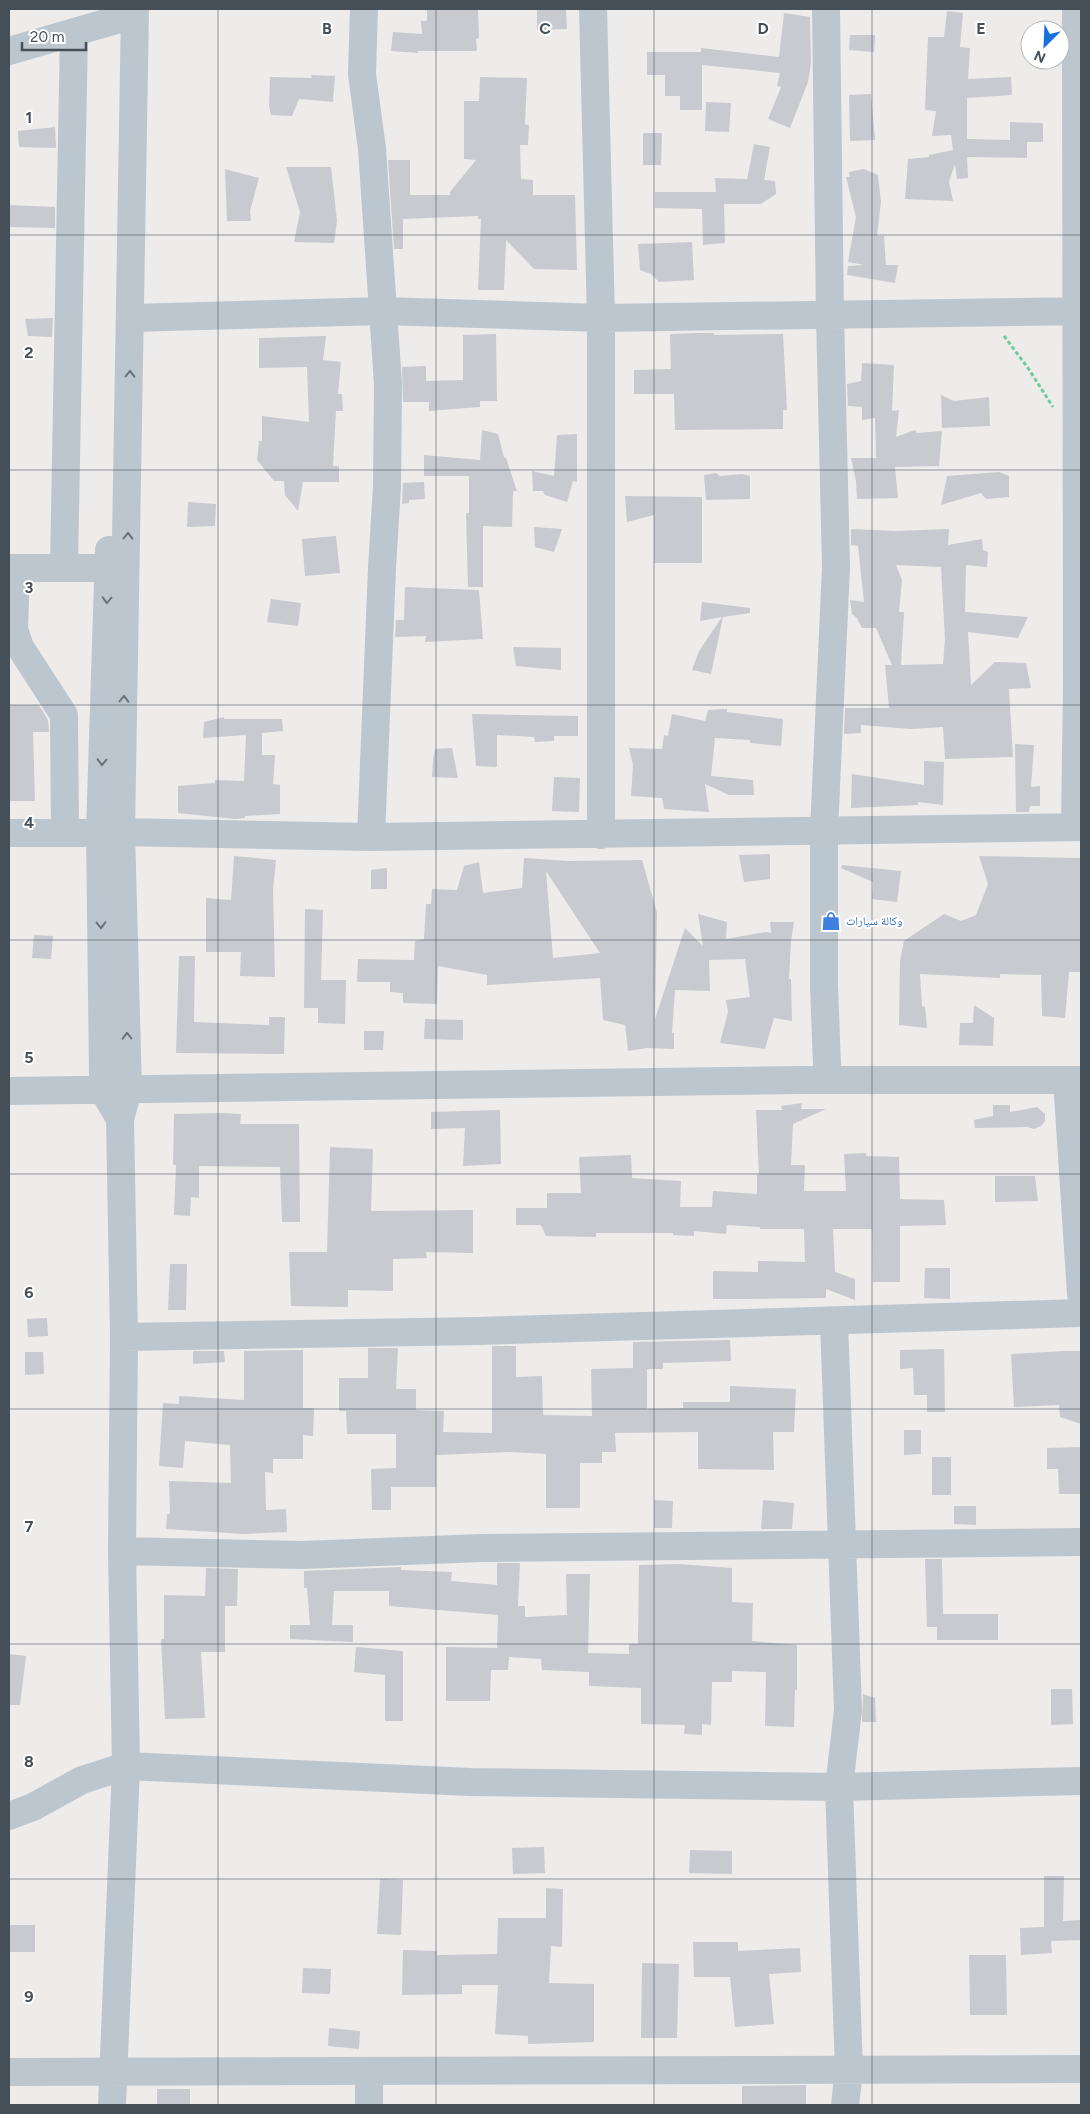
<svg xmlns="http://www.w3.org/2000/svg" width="1090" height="2114" font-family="Figtree,'Noto Naskh Arabic',sans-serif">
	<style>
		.building { fill: #c8cad0; fill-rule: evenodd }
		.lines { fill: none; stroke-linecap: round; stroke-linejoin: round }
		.path { stroke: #6fcc9c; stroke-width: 3; stroke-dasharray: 4 2.5; stroke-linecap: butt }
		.minor { stroke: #bcc6ce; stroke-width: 28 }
		.oneway { stroke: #68737b }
		.grid { fill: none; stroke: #444f58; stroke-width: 1; stroke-opacity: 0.55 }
		.labels { text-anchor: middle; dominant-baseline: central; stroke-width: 4; stroke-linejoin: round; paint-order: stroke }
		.shop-label { font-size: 12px; fill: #366cbe; stroke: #fff; text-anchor: start }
		.grid-label { font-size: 16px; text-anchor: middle; font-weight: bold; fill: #444f58; stroke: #fff; stroke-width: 4; stroke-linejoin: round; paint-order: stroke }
	</style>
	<rect width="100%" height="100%" fill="#eeebeb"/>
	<!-- building -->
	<path class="building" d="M427,9h51l1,29 -3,1 1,12h-59v2l-27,-2 2,-19 29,2 -1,-13h6z
		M566,9l1,20 -30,1v-20z
		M947,11l16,2 -3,34 10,1 -2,31 43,-2 1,18 -45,3v41l43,1v-18l33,1v19h-16v16l-60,-1 1,21 -11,1 -2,-15 -6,18 4,19 -48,-2 3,-40 21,-2v-2l24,-5 -2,-15 -19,1 4,-25 -11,-1 3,-73h16z
		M784,13l26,4 1,46 -3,19 -18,46 -22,-9 13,-32 -4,-1 3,-13 -78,-8v45h-22v-14h-15v-21h-18v-23h54v-4l78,9z
		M850,35h25l-1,17 -25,-2z
		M311,75l24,1 -2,26 -34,-3 -7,17 -21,-1 -2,-9 1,-29 42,1z
		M480,77l47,1 -2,46 4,1 -1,20h-8l1,34 12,1v15h42l2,75 -43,-1 -28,-29 -2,50h-26l3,-71h-3v-3l-75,3v30h-9l-6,-89h22v35h40v-3l26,-32 -12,-1v-58h15z
		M871,94l4,46 -25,1 -1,-46z
		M706,102l25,1 -2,29 -24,-1z
		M55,127l1,21 -37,-1 -1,-16z
		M643,133h19l-1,32h-18z
		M754,144l16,3 -6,33 11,1 1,13 -15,10h-37l1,39 -22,2 -1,-36 -47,-1v-16h61l-1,-14 32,1z
		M286,167h45l6,54 -3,22 -40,-1 6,-30z
		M225,169l34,9 -9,33 1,10h-24z
		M864,169l14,6 3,27 -4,34h7l2,29h12l-3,18 -48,-8 1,-9 16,-1 -16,-3 8,-45 -10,-40h4l-1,-5z
		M9,205l46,2v21l-46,-1z
		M692,242l2,38 -35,2 -8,-8 -11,-4 -2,-26z
		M53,318l-1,19 -24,-1 -3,-17z
		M698,333h16v2l69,-1 4,76h-4v19l-108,1 -1,-36h-40v-24l37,-1 -1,-35z
		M496,334l1,67h-17v6l-51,4v-9h-26l-1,-35 24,-1v15l37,-1v-45z
		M326,336l-3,24 18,2 -3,32h4l1,17h-7l-3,55h6v16h-36l-5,29 -13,-16 -1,-14h-10l-17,-21 2,-19h3v-25l47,6 -2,-55 -48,1v-30z
		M862,363l32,2 -2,46 7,-1 -3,27 19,-7 2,3 25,-2 -3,35 -44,1 3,31 -41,1 -1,-18 -5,-23h25l-1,-40 -13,2v-13l-14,-1 -1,-22 14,-3z
		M941,395l13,6 35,-4 1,29 -48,2z
		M482,430l16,4 6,23 2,1 11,33h-4l-1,36 -29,-1v61h-15l-2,-74h3v-37h-45v-21l56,5z
		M577,434v48l-4,-1 -6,21 -22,-7 -2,-4h-10l-1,-20 22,5 3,-41z
		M999,472l10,4v21l-23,2 -5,-6 -40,12 6,-29z
		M716,473l4,3 22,-2 8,2v23l-44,1 -2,-25z
		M424,482l1,17 -16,1v3l-7,1 1,-21z
		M625,496l77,1v66h-48v-48l-27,7z
		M188,502l28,2 -1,22 -28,1z
		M534,527l28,2 -8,23 -19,-5z
		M851,529l45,2 53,-2 -1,16 34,-6 1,11 5,2 -1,15 -21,-2 -1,47 63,5 -10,21 -50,-6 3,53 24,-23 31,1 5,25 -22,1 4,68 -68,2 -2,-32 -32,2 -50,-4v8l-17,1 1,-26h44l-4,-43h7l-16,-37h-14l-5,-10 -5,-4 -2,-14 14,2 -6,-56 -7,-1zM896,565l45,2 4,72 -2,25 -42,1 3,-53h-5l3,-32z
		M336,536l4,37 -35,3 -3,-37z
		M405,587l74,3 4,49 -58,3 1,-6 -31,1 1,-17h8z
		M271,599l30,4 -3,23 -31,-4z
		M702,602l48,6v5l-27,4 -12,57 -19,-4 7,-19 23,-34 -22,4z
		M513,647l48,1v22l-45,-4z
		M9,705h30l9,15 1,12h-16l2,69h-26z
		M727,709v3l56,7 -2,27 -31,-3v-3l-35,-2 -4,38 42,4 1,15h-25l-24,-11 4,28 -45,-3 -2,-11 -31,-2 2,-31 -4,-17 33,1 2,-14 4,1 4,-22 33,7 3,-11z
		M472,714l106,2v20h-24v5l-19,1 -1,-5 -37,-2v32l-21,-1z
		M224,717v2h58l1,12 -21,2v22h13l-2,29 7,1v29l-35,2v2l-10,1 -57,-6v-27l37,-3v-3l29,1 2,-46 -43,3 1,-16z
		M1015,744l19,1 -3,42 9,-1v20h-10l-1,6h-13z
		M452,748l6,30 -26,-1 1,-17 2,-11z
		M924,761l20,1 -1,43 -25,-3v3l-67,3 1,-34 72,11z
		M554,777l26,1 -1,34 -27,-1z
		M770,854v25l-26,3 -5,-27z
		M234,856l42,4 -3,29 2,88 -35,-1 1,-24h-35v-54l25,2z
		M979,856l102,2v114h-12l-4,46 -23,-2 -1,-41 -41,-1v4l-80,-4 2,32 3,1 2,21 -28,-3 1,-64 4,-20 40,-27 17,7 15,-6 12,-31z
		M524,858l45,3 73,-1 15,53 -2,106 30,-91 18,18 -5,-32 29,8 -1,17 40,-7 5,1 -1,-11h24l-3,19 -2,38h2l1,42 -18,-3 -9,31 -45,-6 8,-31 -2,-12 24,-3 -5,-38 -36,1 1,31 -35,-1 -3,43h2v16l-27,-1 -19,3 -3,-26 -22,-5 -3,-42 -113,7v-10l-49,-9 -1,38 -34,-1v-10l-13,-1v-10h-33l1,-23 56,1 1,-19 9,-2 2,-35h5l1,-15 25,1 7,-24 15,-4 4,31 39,-5zM546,871l54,82 -47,5z
		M842,865l59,6 -4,31 -25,-3 1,-17 -32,-14z
		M387,868v21h-16v-19z
		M305,909l18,1 -2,70h25l-1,44 -27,-1v-15h-14z
		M34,935l19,1 -2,23 -19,-1z
		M179,956h16l-1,66 75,3v-8h16l-1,37 -108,-1z
		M974,1005l20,13 -1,28 -34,-1 1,-22h13z
		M425,1019l38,1v20l-39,-1z
		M364,1031h20l-1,19h-19z
		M802,1103l-1,6h25l-33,15 -2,41h14l-1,26h42l-2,-37 22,-1v3l33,1 1,42 44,1 2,25 -46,1v56h-27l-1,-53h-39l2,43 20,7v21l-29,-11v9l-84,1h-29v-28l45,1v-11l47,1 -1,-33h-44v-2l-33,-2 -1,9 -32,-3v5l-21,-1v-2h-77v4l-50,-1 -5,-11h-25v-17h31v-15h34l-2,-36 52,-2 1,23 49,3 -1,26h32l1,-16 44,3v-19h2l-3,-65h26l-1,-4z
		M993,1105h17v7l27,-5 8,7v7l-4,5 -7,3 -7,-2 -52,1 -1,-8 19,-4z
		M500,1110l1,54 -38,2 2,-38 -34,1v-17z
		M222,1113l19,1 -1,10h59l1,98h-18l-2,-55 -81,-1v32l-8,-1 -1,19 -16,-1 2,-50h-3l1,-51z
		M330,1147l43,2 -2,62 102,-1v43l-47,-1 1,6 -34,1v32l-45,-1v17l-57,-1 -2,-54h38z
		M995,1176h40l3,25 -43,1z
		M170,1264h17l-1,46h-18z
		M925,1268h25v31l-26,-1z
		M47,1318l1,18 -20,1 -1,-18z
		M730,1340l1,21 -68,2v6h-16v40l36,-1v-6h47v-16l66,3 -2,43h-21l1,38 -76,-1v-37l-83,1 1,19h-14v11h-22v45h-34v-54l-36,-2 -74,3v32h-45v23h-19l-1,-41 25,-1v-34h-49l-1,-23h-7v-33h29v-30h30l-2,41h20v21l28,1 -1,21 49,1v-87h24v31l26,-1 1,39 49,1 -1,-47 42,-1v-26z
		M944,1349l1,63h-18v-17h-13l-1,-27 -13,1v-19z
		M303,1350v58h11l-1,28 -10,-1v24h-30v14l-8,-1 1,38 20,-1 1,23 -42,2 -79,-5 1,-15h3l-1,-33 62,2 -1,-38 -45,-4 -2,27 -24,-2 4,-63 16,1v-8l65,4v-49z
		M193,1351h31l1,11 -32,2z
		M1064,1351h17v73l-21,-7 -1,-12 -45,2 -3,-53z
		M25,1352h18l1,22 -19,1z
		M904,1430h17v24l-17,1z
		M1081,1447v47h-22l-1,-25h-11v-21z
		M932,1457h19v38h-19z
		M654,1500l19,1 -1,27h-18z
		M763,1500l31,3 -2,26h-31z
		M954,1506h22v19l-22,-1z
		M925,1559h17l1,55h55v26h-61v-13h-10z
		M497,1563h23l-2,43h7v11l42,-2 -1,-41h24l-2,79 41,1v-10h9l1,-79 39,-1 54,4v34l21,1 -1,38 45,4v45h-2l-1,37 -29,-1 1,-54 -34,-1v11h-20l-1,43 -9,-1v11l-18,-1 1,-9 -44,-1v-36l-52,-2v-14l-47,-2 -1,-11 -32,-2 -1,13h-17l-1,31h-44v-54l51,1 1,-33 -109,-9v-15h-55l-2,34h21v17l-63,-3v-14h20l-3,-37h-3v-17l97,-4v3l51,2 -1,9 46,4z
		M206,1568l32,1 -1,37h-12v46h-24l4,66 -40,1 -4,-80h3v-44l41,1z
		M356,1647l47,4v70h-18v-46l-31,-3z
		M9,1654l17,2 -6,49h-11z
		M1051,1689h21l1,35 -22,1z
		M863,1694l12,4 1,24h-14z
		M544,1847l1,26 -32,1 -1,-26z
		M690,1850l42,1v23l-43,-1z
		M1044,1876h20l-1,45 18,-1v20l-30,1 1,12 -31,2 -1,-27 24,-1z
		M380,1879l23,1 -2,55 -24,-1z
		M546,1888l17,1 -1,58 -11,-1 -2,37 45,1v58l-66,2v-8l-33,-2 3,-49h-36v9l-60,1 1,-45 34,1v4l60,-1 1,-36h48z
		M9,1925h26v27h-26z
		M693,1942h45v9l62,-3 1,24 -32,2 5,50 -39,3 -5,-50h-36z
		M969,1955h37l1,60h-37z
		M642,1963l37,1 -2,74h-36z
		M303,1968l28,1 -1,25 -28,-1z
		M329,2028l31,3 -1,18 -31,-3z
		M806,2085v20h-64v-19z
		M157,2089h33v16h-33z"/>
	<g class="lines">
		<!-- path -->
		<path class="path" d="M1004,336l24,32 25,39"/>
		<!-- minor -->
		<path class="minor" d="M364,9l-2,65 10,75 16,235 -1,103 -5,81 -11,269
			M593,9l8,309v517
			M826,9l4,307 6,251 -12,264v155l3,79
			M9,51l107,-31
			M131,318l252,-7 218,7 480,-7
			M109,550l-9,282 3,241v17l17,29
			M64,567l10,-535
			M9,568h99
			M16,568l-2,61 6,18 44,68 1,118
			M1075,827l2,-142 -1,-676
			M121,832l250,5 710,-10
			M9,833h74
			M1067,1080l14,214
			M9,1091l790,-11h282
			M834,1321l14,389 -9,77 10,284 -4,34
			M124,1337l354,-6 603,-18
			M122,1551l180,4 180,-7 599,-6
			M9,1816l24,-9 49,-27 44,-14 344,16 369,5 242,-6
			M9,2072l1072,-3
			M369,2072v33
			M112,2105l14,-339 -4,-215 2,-214 -4,-218 8,-29 -7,-258 14,-823"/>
	</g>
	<!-- one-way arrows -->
	<defs><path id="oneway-chevron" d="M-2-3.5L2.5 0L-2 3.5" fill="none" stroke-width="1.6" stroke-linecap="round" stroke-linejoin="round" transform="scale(1.25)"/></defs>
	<g class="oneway">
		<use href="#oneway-chevron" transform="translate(130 374) rotate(-89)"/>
		<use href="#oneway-chevron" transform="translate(128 536) rotate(-89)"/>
		<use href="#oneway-chevron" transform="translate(107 600) rotate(92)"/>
		<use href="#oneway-chevron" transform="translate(124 699) rotate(-89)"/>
		<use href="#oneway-chevron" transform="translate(102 762) rotate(92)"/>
		<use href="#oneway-chevron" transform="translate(101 925) rotate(89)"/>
		<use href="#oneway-chevron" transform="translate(127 1036) rotate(-91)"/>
	</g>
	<!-- grid -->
	<path class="grid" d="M218,9v2096M436,9v2096M654,9v2096M872,9v2096M9,235h1072M9,470h1072M9,705h1072M9,940h1072M9,1174h1072M9,1409h1072M9,1644h1072M9,1879h1072"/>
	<!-- icons -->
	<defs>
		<g id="shop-bare" transform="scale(1.5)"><path d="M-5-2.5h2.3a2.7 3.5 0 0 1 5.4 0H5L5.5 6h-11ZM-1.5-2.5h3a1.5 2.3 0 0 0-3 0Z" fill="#3f7fe0" stroke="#fff" stroke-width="2.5" paint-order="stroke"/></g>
	</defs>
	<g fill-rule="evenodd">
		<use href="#shop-bare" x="831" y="921"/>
	</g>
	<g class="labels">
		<!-- shop labels -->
		<g class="shop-label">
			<text x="846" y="921">وكالة سيارات</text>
		</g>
	</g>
	<g class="grid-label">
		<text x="327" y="34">B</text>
		<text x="545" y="34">C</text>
		<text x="763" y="34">D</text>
		<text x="981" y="34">E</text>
		<text x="29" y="123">1</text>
		<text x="29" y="358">2</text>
		<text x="29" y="593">3</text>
		<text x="29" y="828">4</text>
		<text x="29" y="1063">5</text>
		<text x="29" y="1298">6</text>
		<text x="29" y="1532">7</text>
		<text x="29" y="1767">8</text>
		<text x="29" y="2002">9</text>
	</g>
	<!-- border -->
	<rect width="1090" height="2114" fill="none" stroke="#444f58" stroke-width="20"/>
	<!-- north arrow -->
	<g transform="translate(1045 45) rotate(204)"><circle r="24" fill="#ffffff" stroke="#b4b9bc"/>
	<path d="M0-4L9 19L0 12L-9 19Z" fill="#1771dc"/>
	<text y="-8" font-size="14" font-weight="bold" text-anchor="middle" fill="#444f58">N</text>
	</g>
	<!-- scale -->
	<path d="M22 42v8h64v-8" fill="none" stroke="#444f58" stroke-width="2.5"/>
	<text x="30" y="42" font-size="15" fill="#444f58" stroke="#ffffff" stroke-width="4" paint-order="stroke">20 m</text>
</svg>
